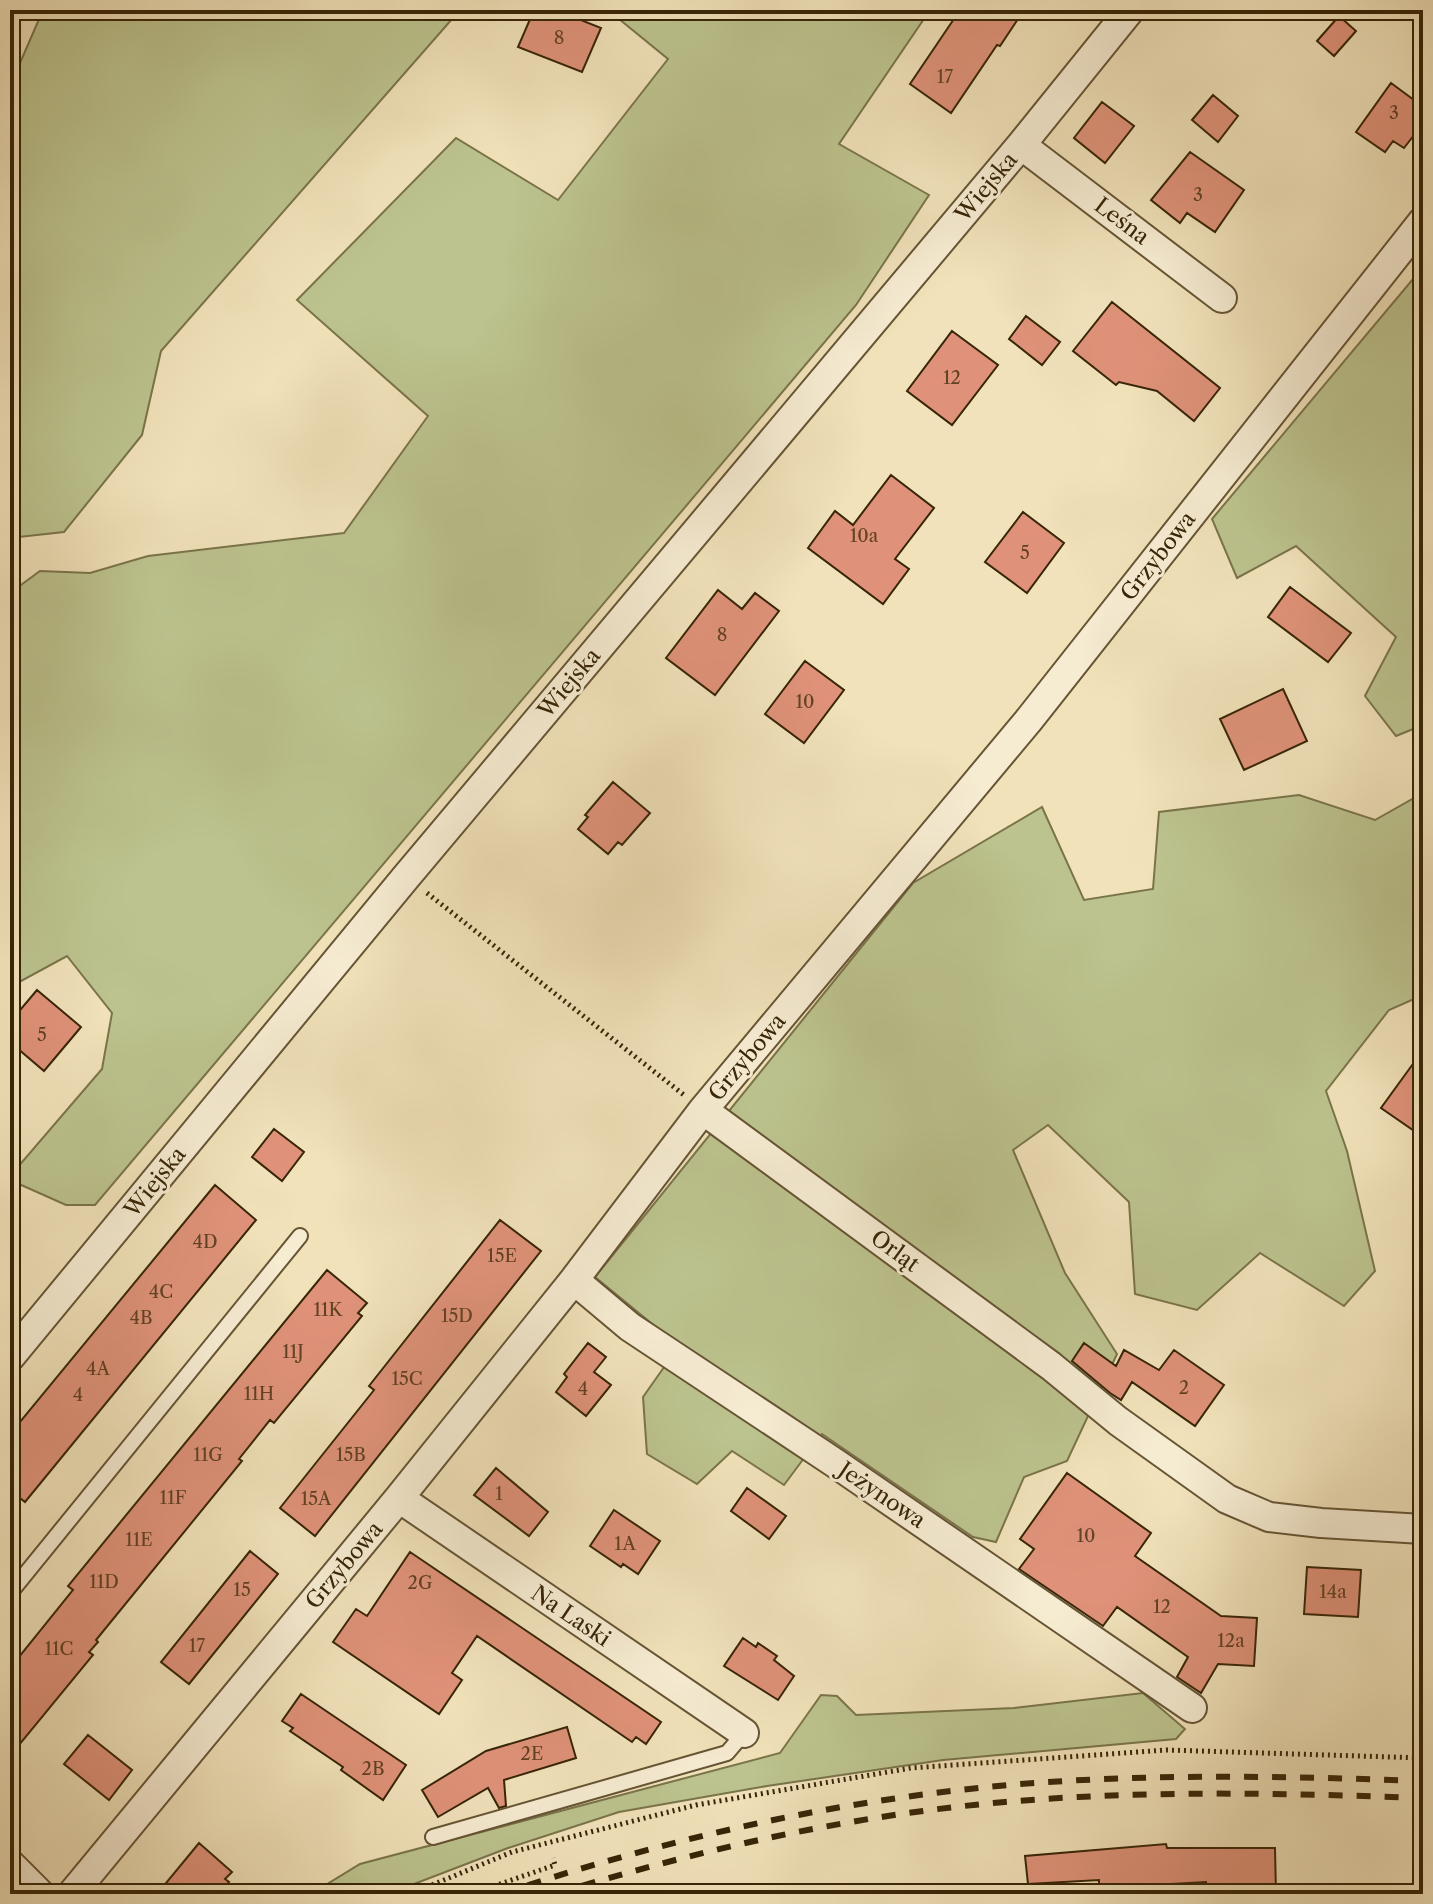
<svg xmlns="http://www.w3.org/2000/svg" width="1433" height="1904" font-family="'Libre Caslon Text',serif">
	<style>
		.green { fill: #bcc38e; stroke: #7a744a; stroke-width: 2 }
		.building { fill: #df9279; stroke: #372507; stroke-width: 2 }
		.lines { fill: none; stroke-linecap: round; stroke-linejoin: round }
		.service-casing { stroke: #665434; stroke-width: 18 }
		.minor-casing { stroke: #665434; stroke-width: 32 }
		.path { stroke: #372507; stroke-width: 5; stroke-dasharray: 2 4; stroke-linecap: butt }
		.service { stroke: #f6ecd2; stroke-width: 14 }
		.minor { stroke: #f6ecd2; stroke-width: 28 }
		.rail { stroke: #372507; stroke-width: 6; stroke-dasharray: 14 14; stroke-linecap: butt }
		.labels { text-anchor: middle; dominant-baseline: central; stroke-width: 6; stroke-linejoin: round; paint-order: stroke }
		.number-label { font-size: 18px; fill: #614024 }
		.street-label { font-size: 22px; fill: #372507; stroke: #f6ecd2 }
	</style>
	<rect width="100%" height="100%" fill="#f1e2ba"/>
	<filter id="stains"><feTurbulence type="fractalNoise" baseFrequency=".0025" numOctaves="4"/><feColorMatrix values="0 0 0 0 .2 0 0 0 0 .09 0 0 0 0 .02 0 0 0 .5 -.17"/></filter>
	<radialGradient id="worn" r=".72"><stop offset=".6" stop-color="#630" stop-opacity="0"/><stop offset="1" stop-color="#630" stop-opacity=".3"/></radialGradient>
	<!-- green -->
	<path class="green" d="M43,10h417l-299,341 -19,84 -78,97 -54,6v-452z
		M608,10h322l-91,134 90,51 -73,110 -761,900h-29l-56,-25v-4l92,-107 10,-56 -45,-57 -57,31v-394l30,-22 50,2 58,-17 196,-23 84,-117 -131,-116 159,-162 102,62 110,-141z
		M1423,267v458l-27,11 -31,-40 31,-59 -100,-91 -59,32 -25,-59z
		M1423,793v202l-34,15 -63,81 21,60 28,120 -31,35 -84,-53 -63,57 -62,-16 -6,-92 -81,-77 -35,25 52,123 52,81 -50,107 -43,16 -28,65 -23,-5 -151,-103 -38,51 -52,-34 -35,33 -50,-30 -4,-57 36,-51 -84,-69 318,-394 129,-76 42,93 69,-11 6,-77 140,-17 76,25z
		M1143,1693l42,36 -9,10 -233,21 -176,26 -148,26 -111,36 -120,46h-77l49,-30 420,-111 41,-58 16,1 19,19 158,-7z"/>
	<!-- building -->
	<path class="building" d="M534,10h22l45,18 -19,44 -64,-25z
		M960,10h64l-24,36 -3,-1 -46,68 -41,-29z
		M1339,16l17,15 -22,25 -17,-15z
		M1391,83l31,23 -9,13 8,7 -17,22 -11,-7 -8,11 -29,-20z
		M1213,95l25,21 -20,26 -26,-22z
		M1102,102l32,24 -29,37 -31,-25z
		M1190,152l54,38 -29,42 -28,-19 -7,10 -29,-23z
		M1112,302l108,86 -26,33 -37,-30 -38,-9 -3,3 -43,-34z
		M1026,316l34,26 -18,23 -33,-26z
		M952,331l46,34 -46,60 -45,-34z
		M891,475l43,33 -39,51 14,10 -26,35 -75,-56 27,-37 18,14z
		M1023,512l41,31 -37,50 -42,-31z
		M1290,587l61,46 -23,29 -60,-45z
		M718,590l24,19 13,-16 24,18 -64,84 -49,-37z
		M805,661l39,29 -40,53 -39,-29z
		M1283,689l24,52 -63,29 -24,-51z
		M613,782l37,31 -28,32 -4,-3 -10,12 -30,-25 10,-12 -3,-2z
		M37,990l44,37 -37,44 -34,-29v-20z
		M1423,1050v87l-42,-29z
		M274,1129l30,23 -22,29 -30,-24z
		M215,1185l41,35 -231,282 -15,-12v-56z
		M500,1220l41,31 -226,285 -35,-28 94,-118 -5,-4z
		M327,1270l40,33 -9,10 4,3 -88,107 -4,-3 -31,39 3,2 -146,179 2,2 -9,10 4,3 -83,101v-88l63,-78 -5,-4z
		M588,1343l18,14 -12,15 17,13 -25,31 -30,-24 11,-15 -3,-3z
		M1084,1343l32,23 8,-16 35,20 15,-20 50,35 -29,41 -63,-44 -11,18 -11,-7 -38,-32z
		M496,1468l52,44 -19,24 -55,-41z
		M1067,1473l84,60 -16,23 86,60 36,2 -3,48 -36,-2 -17,29 -24,-16 11,-20 -71,-50 -14,19 -84,-57 15,-20 -14,-10z
		M747,1488l39,28 -17,23 -38,-28z
		M614,1510l46,31 -22,33 -15,-10 -2,3 -31,-21z
		M250,1551l28,23 -89,110 -28,-22z
		M410,1552l251,170 -15,22 -10,-7 -4,5 -155,-106 -25,37 10,7 -23,34 -106,-72 23,-33 11,7z
		M1307,1567l54,3 -3,47 -54,-3z
		M743,1638l13,9 2,-4 19,13 -3,4 20,16 -16,24 -54,-34z
		M301,1694l105,71 -23,35 -42,-30 2,-3 -53,-36 3,-3 -11,-7z
		M567,1727l9,31 -72,22 2,26 -7,2 -11,-20 -50,29 -16,-27 64,-39z
		M88,1735l44,35 -23,30 -45,-36z
		M199,1843l33,29 -7,7 4,3 -11,12h-61z
		M1166,1844l1,4h108l1,46h-70v-12l-107,6v-8l-71,4 -3,-28z"/>
	<g class="lines">
		<!-- service casing -->
		<g class="service-casing">
			<path id="service" d="M10,1593l290,-357
				M433,1837l294,-84 17,-20"/>
		</g>
		<!-- minor casing -->
		<g class="minor-casing">
			<path id="minor" d="M1021,145l201,153
				M703,1110l348,256 67,55 109,78 42,18 52,6 102,6
				M574,1280l56,47 205,136 357,245
				M10,1357l396,-480 615,-732 109,-135
				M399,1498l345,235
				M10,1864l30,30
				M72,1894l327,-396 175,-218 129,-170 325,-389 395,-500"/>
		</g>
		<!-- path -->
		<path class="path" d="M427,893l257,202
			M410,1894l102,-42 184,-47 215,-37 255,-18 257,8
			M471,1894l84,-29 -2,-7"/>
		<!-- service -->
		<use href="#service" class="service"/>
		<!-- minor -->
		<use href="#minor" class="minor"/>
		<!-- rail -->
		<path class="rail" d="M501,1894c162,-54 327,-92 497,-108 141,-13 284,-10 425,-5
			M555,1894c147,-45 297,-79 450,-92 139,-12 279,-9 418,-4"/>
	</g>
	<g class="labels">
		<!-- number labels -->
		<g class="number-label">
			<text x="559" y="38">8</text>
			<text x="945" y="77">17</text>
			<text x="1394" y="113">3</text>
			<text x="1198" y="195">3</text>
			<text x="952" y="378">12</text>
			<text x="864" y="536">10a</text>
			<text x="1025" y="553">5</text>
			<text x="722" y="635">8</text>
			<text x="805" y="702">10</text>
			<text x="42" y="1035">5</text>
			<text x="205" y="1242">4D</text>
			<text x="502" y="1256">15E</text>
			<text x="161" y="1292">4C</text>
			<text x="328" y="1310">11K</text>
			<text x="457" y="1316">15D</text>
			<text x="141" y="1318">4B</text>
			<text x="293" y="1352">11J</text>
			<text x="98" y="1369">4A</text>
			<text x="407" y="1379">15C</text>
			<text x="1184" y="1388">2</text>
			<text x="583" y="1389">4</text>
			<text x="259" y="1394">11H</text>
			<text x="78" y="1395">4</text>
			<text x="208" y="1455">11G</text>
			<text x="351" y="1455">15B</text>
			<text x="499" y="1494">1</text>
			<text x="173" y="1498">11F</text>
			<text x="316" y="1499">15A</text>
			<text x="1086" y="1536">10</text>
			<text x="139" y="1540">11E</text>
			<text x="625" y="1544">1A</text>
			<text x="104" y="1582">11D</text>
			<text x="420" y="1583">2G</text>
			<text x="242" y="1590">15</text>
			<text x="1333" y="1592">14a</text>
			<text x="1162" y="1607">12</text>
			<text x="1231" y="1641">12a</text>
			<text x="197" y="1646">17</text>
			<text x="59" y="1649">11C</text>
			<text x="532" y="1754">2E</text>
			<text x="373" y="1769">2B</text>
		</g>
		<!-- street labels -->
		<g class="street-label">
			<text transform="translate(986 187) rotate(-50)">Wiejska</text>
			<text transform="translate(1122 221) rotate(37)">Leśna</text>
			<text transform="translate(1158 556) rotate(-52)">Grzybowa</text>
			<text transform="translate(569 683) rotate(-50)">Wiejska</text>
			<text transform="translate(747 1057) rotate(-50)">Grzybowa</text>
			<text transform="translate(155 1182) rotate(-51)">Wiejska</text>
			<text transform="translate(895 1251) rotate(36)">Orląt</text>
			<text transform="translate(882 1495) rotate(34)">Jeżynowa</text>
			<text transform="translate(344 1565) rotate(-50)">Grzybowa</text>
			<text transform="translate(571 1616) rotate(34)">Na Laski</text>
		</g>
	</g>
	<!-- margin -->
	<rect width="1433" height="1904" fill="none" stroke="#f1e2ba" stroke-width="40"/>
	<rect x="12" y="12" width="1409" height="1880" fill="none" stroke="#372507" stroke-width="4"/>
	<rect x="20" y="20" width="1393" height="1864" fill="none" stroke="#372507" stroke-width="2"/>
	<rect width="100%" height="100%" filter="url(#stains)"/>
	<rect width="100%" height="100%" fill="url(#worn)"/>
</svg>
